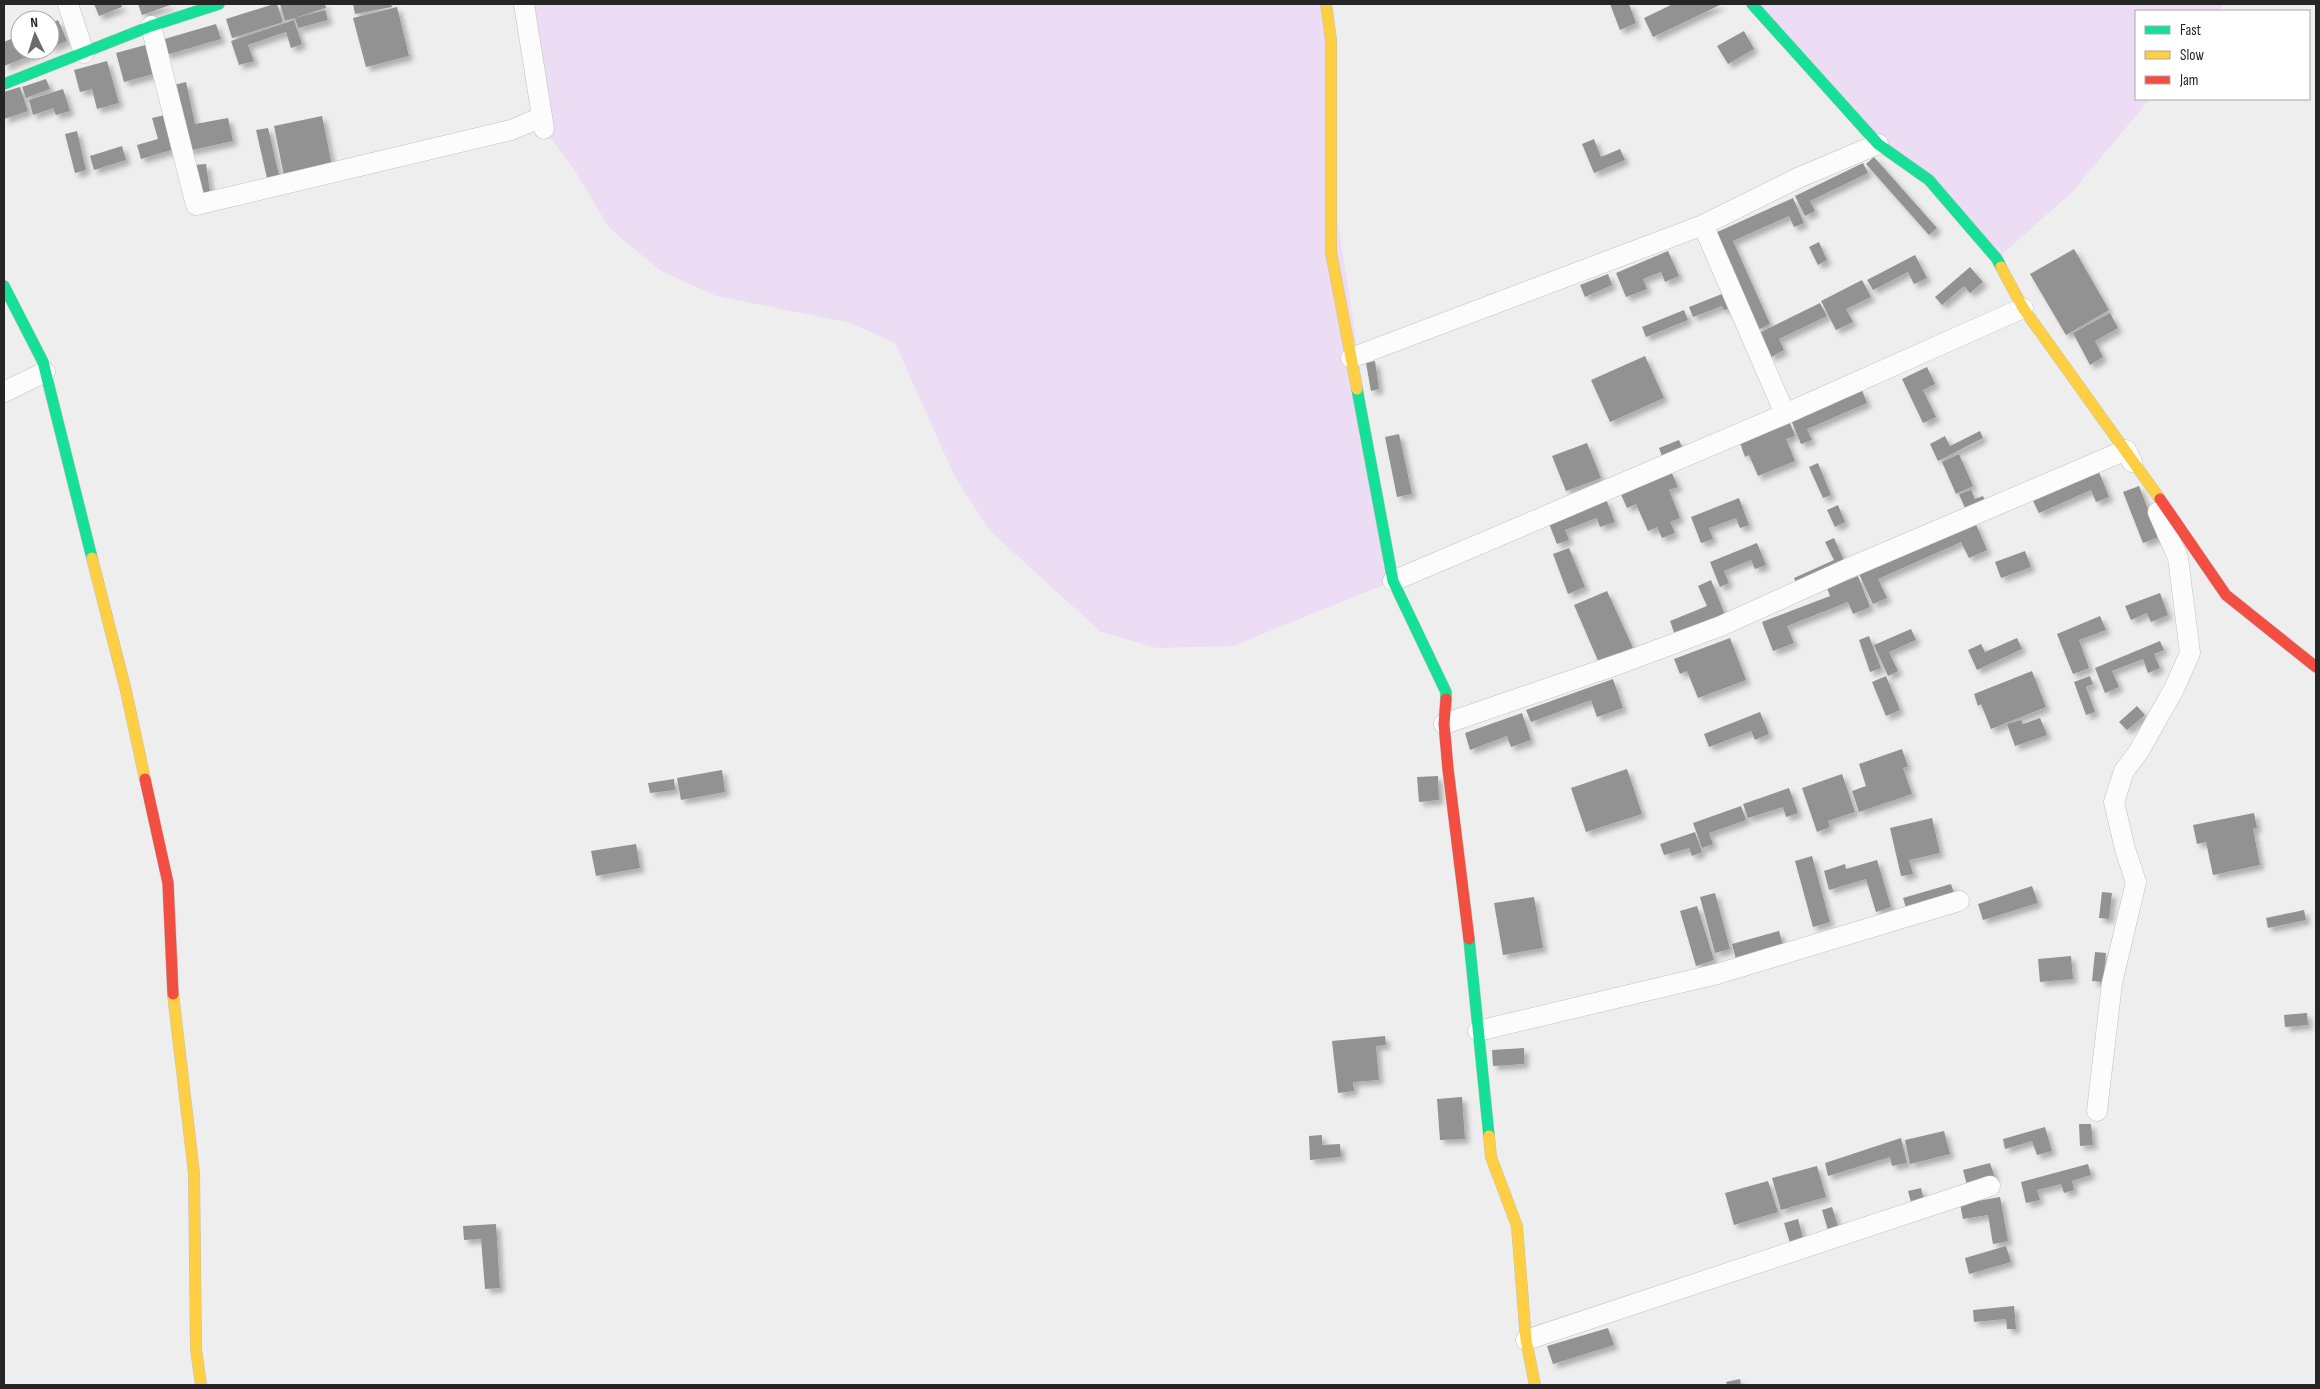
<svg xmlns="http://www.w3.org/2000/svg" width="2320" height="1389" font-family="'Sofia Sans Condensed',sans-serif">
	<style>
		.green { fill: #ecddf4 }
		.building { fill: #939293; filter: url(#shadow) }
		.lines { fill: none; stroke-linecap: round; stroke-linejoin: round }
		.street-casing { stroke: #c1c0c1; stroke-width: 21 }
		.fast-casing { stroke: #c1c0c1; stroke-width: 12 }
		.slow-casing { stroke: #c1c0c1; stroke-width: 12 }
		.jam-casing { stroke: #c1c0c1; stroke-width: 12 }
		.street { stroke: #fdfcfd; stroke-width: 20 }
		.fast { stroke: #16e098; stroke-width: 11 }
		.slow { stroke: #ffcf43; stroke-width: 11 }
		.jam { stroke: #f24e42; stroke-width: 11 }
	</style>
	<defs>
		<filter id="shadow"><feDropShadow dx="4.5" dy="4.5" stdDeviation="2.5" flood-color="#0004"/></filter>
	</defs>
	<rect width="100%" height="100%" fill="#efeeef"/>
	<!-- green -->
	<path class="green" d="M524,4h802l4,166 63,411 -160,65 -76,2 -56,-16 -111,-101 -35,-54 -60,-134 -44,-20 -135,-27 -55,-25 -52,-43 -37,-62 -27,-35z
		M1752,4h472l-5,7h-83v88h14l-78,93 -75,67z"/>
	<!-- building -->
	<path class="building" d="M94,4h27l1,3 -23,9z
		M138,4h35l-31,11z
		M274,4h3l6,18 -51,16 -6,-19z
		M280,4h45l1,4 -41,13z
		M353,4h38l1,3 -37,7z
		M1610,4h19l7,19 -16,7z
		M1673,4h49l-69,33 -9,-19z
		M397,7l12,49 -43,11 -13,-49z
		M325,10l3,10 -30,8 -3,-10z
		M58,20l9,21 -17,7v-24z
		M294,20l8,24 -11,4 -5,-16 -38,13 6,16 -15,4 -8,-24z
		M216,24l5,15 -55,16 -5,-15z
		M1744,31l10,18 -26,15 -11,-18z
		M20,35v15h24l-40,16v-24z
		M149,44l8,29 -33,9 -8,-29z
		M107,61l12,42 -22,6 -5,-20 -12,3 -6,-22z
		M46,79l4,10 -24,9 -4,-11z
		M186,82l9,42 33,-6 5,23 -45,10 -14,-66z
		M20,87l8,24 -24,8v-27z
		M63,89l7,22 -14,4 -3,-7 -20,7 -4,-15z
		M165,115l9,34 -33,10 -4,-14 21,-6 -6,-21z
		M322,116l10,50 -48,10 -10,-50z
		M268,128l11,47 -12,3 -11,-48z
		M77,131l9,39 -11,3 -10,-39z
		M1594,139l7,18 19,-8 5,11 -31,13 -12,-29z
		M122,146l4,14 -32,10 -4,-14z
		M1874,157l63,71 -8,7 -63,-71z
		M1863,163l5,10 -58,28 5,10 -10,5 -10,-20z
		M206,164l4,28 -11,2 -5,-29z
		M1793,198l11,25 -10,4 -5,-11 -56,25 37,83 -12,6 -43,-97z
		M1819,242l8,18 -9,5 -9,-18z
		M2074,249l35,61 -43,25 -36,-61z
		M1668,251l11,25 -14,6 -4,-10 -18,7 4,10 -21,8 -10,-24z
		M1915,255l12,23 -13,6 -6,-12 -35,18 -6,-10z
		M1970,267l13,15 -13,11 -6,-7 -22,19 -7,-8z
		M1608,274l4,11 -27,12 -5,-12z
		M1862,280l9,17 -25,12 7,13 -17,8 -15,-29z
		M1727,292l5,15 -8,3 -2,-4 -29,11 -4,-10z
		M1820,303l7,13 -48,23 5,11 -13,7 -12,-24z
		M1684,310l4,10 -42,17 -4,-10z
		M2110,313l8,15 -23,13 8,16 -13,8 -17,-32z
		M1645,356l19,42 -54,24 -19,-42z
		M1375,361l4,28 -8,2 -5,-28z
		M1927,367l8,17 -12,6 13,27 -13,6 -21,-44z
		M1862,390l5,13 -60,26 5,11 -11,4 -10,-24z
		M1790,423l5,13 -9,3 9,22 -37,15 -9,-21 -4,2 -5,-14z
		M1980,431l3,7 -45,23 -8,-17 15,-8 5,10z
		M1399,434l13,60 -15,3 -12,-60z
		M1679,440l5,11 -21,8 -4,-11z
		M1587,443l14,35 -35,13 -14,-35z
		M1959,454l14,32 -17,8 -14,-32z
		M1818,463l13,32 -8,3 -14,-31z
		M1671,471l7,16 -9,3 11,28 -10,4 5,11 -13,5 -5,-11 -9,4 -12,-27 -9,4 -7,-16z
		M2099,472l10,25 -13,5 -5,-12 -52,23 -6,-12z
		M2139,486l20,51 -16,6 -20,-51z
		M1971,490l4,9 8,-3 5,11 -20,8 -9,-21z
		M1739,498l10,27 -9,3 -4,-10 -27,10 4,11 -12,4 -10,-26z
		M1606,499l9,23 -15,5 -3,-9 -32,12 4,10 -12,4 -9,-23z
		M1838,505l7,17 -10,5 -8,-17z
		M1975,522l12,28 -18,8 -8,-16 -83,37 9,19 -14,6 -14,-30z
		M1834,538l12,27 -49,21 -3,-8 40,-18 -9,-18z
		M1757,543l9,22 -11,4 -4,-9 -27,11 5,12 -9,4 -10,-25z
		M1569,548l16,39 -17,7 -15,-40z
		M2025,551l6,16 -30,11 -6,-16z
		M1858,576l12,31 -17,7 -5,-12 -61,24 7,17 -21,8 -11,-29 68,-26 -3,-8z
		M1711,580l14,35 -50,20 -5,-14 37,-15 -9,-20z
		M1607,591l26,57 -34,15 -25,-58z
		M2160,593l8,22 -17,7 -4,-9 -16,7 -6,-14z
		M2100,616l6,14 -27,10 10,28 -16,6 -16,-40z
		M1911,629l5,11 -27,12 9,19 -10,5 -14,-31z
		M1869,636l12,32 -11,4 -11,-32z
		M1730,638l16,42 -48,18 -11,-27 -7,3 -6,-15z
		M2017,638l5,11 -45,21 -9,-20 13,-6 4,8z
		M2160,641l4,9 -10,4 6,14 -12,5 -5,-14 -31,12 7,16 -14,6 -10,-25z
		M2032,671l14,36 -55,22 -10,-25 -3,2 -4,-12z
		M1886,676l14,34 -14,6 -14,-34z
		M2090,676l3,8 -7,3 9,25 -9,3 -12,-33z
		M1613,679l10,29 -26,9 -6,-17 -60,22 -5,-12z
		M2137,706l8,9 -18,15 -8,-8z
		M1760,712l9,22 -14,6 -4,-9 -42,16 -5,-13z
		M1522,713l9,27 -20,7 -4,-11 -37,14 -5,-17z
		M2040,718l7,17 -32,11 -8,-22 14,-4 2,4z
		M1902,749l6,18 -5,1 9,26 -53,18 -7,-21 14,-5 -7,-22z
		M1627,769l15,45 -56,18 -15,-44z
		M722,770l3,22 -44,8 -4,-22z
		M1842,774l13,38 -27,9 2,6 -13,5 -15,-44z
		M1438,776l1,24 -20,2 -2,-25z
		M674,779l1,11 -25,3 -2,-10z
		M1789,788l9,25 -12,4 -3,-10 -35,11 -5,-14z
		M1741,806l5,14 -37,13 4,11 -11,4 -9,-25z
		M2254,813l3,15 -4,1 7,36 -47,10 -7,-33 -9,2 -4,-19z
		M1932,818l8,35 -31,7 4,14 -12,2 -11,-48z
		M1695,832l7,20 -10,4 -3,-8 -25,7 -4,-11z
		M636,844l4,24 -44,8 -5,-25z
		M1812,856l18,66 -17,5 -18,-66z
		M1877,860l14,47 -15,5 -10,-33 -37,11 -5,-19 21,-7 1,5z
		M1951,884l5,16 -48,14 -5,-16z
		M2032,886l6,17 -55,17 -5,-16z
		M2102,892l10,1 -3,26 -10,-1z
		M1715,893l15,56 -15,4 -15,-56z
		M1534,897l9,51 -40,7 -9,-52z
		M1697,906l17,54 -18,6 -16,-55z
		M2304,910l2,10 -38,8 -2,-10z
		M1779,931l5,18 -47,14 -5,-19z
		M2095,952l11,1 -3,29 -11,-1z
		M2071,956l2,23 -33,3 -2,-23z
		M2307,1013l1,12 -23,2 -1,-12z
		M1385,1036l1,9 -10,1 3,34 -26,2 1,9 -16,2 -6,-52z
		M1524,1048v16l-31,2 -1,-16z
		M1462,1097l3,42 -25,1 -3,-41z
		M2079,1124h12l2,21 -13,1z
		M2045,1127l7,24 -15,4 -5,-14 -27,8 -2,-10z
		M1944,1131l6,23 -40,10 -5,-24z
		M1322,1135v10l18,-1 1,13 -31,3 -1,-24z
		M1901,1138l6,25 -15,3 -2,-9 -62,19 -3,-13z
		M1990,1163l5,15 -28,7 -4,-15z
		M2088,1164l3,11 -19,6 2,9 -10,3 -3,-9 -24,6 3,10 -14,3 -5,-21z
		M1817,1166l9,31 -45,13 -9,-32z
		M1768,1181l10,31 -44,13 -9,-32z
		M1921,1188l4,17 -14,-3 -3,-11z
		M2000,1197l8,44 -15,3 -5,-29 -25,4 -3,-15z
		M1832,1207l6,19 -8,11 -8,-27z
		M1798,1219l6,23 -13,4 -7,-23z
		M496,1224l4,64 -15,1 -4,-50 -17,1 -1,-14z
		M2006,1246l5,16 -42,12 -4,-16z
		M2014,1306l2,23h-9l-1,-10 -32,3 -1,-12z
		M1608,1328l6,17 -61,19 -6,-18z
		M1740,1379l1,6h-14l-1,-3z"/>
	<g class="lines">
		<!-- street casing -->
		<g class="street-casing">
			<path id="street" d="M68,4l16,49
				M524,4l20,125
				M151,26l45,179 315,-75 31,-13
				M1703,225l82,189
				M1351,358l352,-133 95,-47 80,-34
				M4,392l41,-20
				M1393,581l392,-167 238,-106
				M1444,724l178,-61 99,-37 128,-58 277,-118 6,12
				M1478,1031l239,-57 242,-73
				M2097,1111l15,-128 24,-101 -11,-33 -11,-47 10,-31 15,-20 35,-62 16,-36 -12,-95 -20,-46
				M1526,1340l464,-154"/>
		</g>
		<!-- fast casing -->
		<g class="fast-casing">
			<path id="fast" d="M1752,4l126,140 51,36 68,79 4,8
				M4,84l147,-58 68,-22
				M4,286l39,76 49,196
				M1357,389l36,192 53,111v7
				M1469,939l20,197"/>
		</g>
		<!-- slow casing -->
		<g class="slow-casing">
			<path id="slow" d="M1326,4l5,36v212l26,137
				M2001,267l22,41 137,191
				M92,558l34,133 19,88
				M173,994l21,179 2,176 5,36
				M1489,1136l2,21 26,69 9,114 9,45"/>
		</g>
		<!-- jam casing -->
		<g class="jam-casing">
			<path id="jam" d="M2160,499l66,96 90,72
				M1446,699l-2,25 4,45 21,170
				M145,779l23,104 5,111"/>
		</g>
		<!-- street -->
		<use href="#street" class="street"/>
		<!-- fast -->
		<use href="#fast" class="fast"/>
		<!-- slow -->
		<use href="#slow" class="slow"/>
		<!-- jam -->
		<use href="#jam" class="jam"/>
	</g>
	<!-- border -->
	<rect width="2320" height="1389" fill="none" stroke="#252526" stroke-width="10"/>
	<!-- legend -->
	<rect x="2135" y="10" width="175" height="90" fill="#ffffff" stroke="#a8a8a8"/>
	<rect x="2145" y="26" width="25" height="8" fill="#16e098" stroke="#a8a8a8"/>
	<text x="2180" y="35" font-size="15" fill="#252526">Fast</text>
	<rect x="2145" y="51" width="25" height="8" fill="#ffcf43" stroke="#a8a8a8"/>
	<text x="2180" y="60" font-size="15" fill="#252526">Slow</text>
	<rect x="2145" y="76" width="25" height="8" fill="#f24e42" stroke="#a8a8a8"/>
	<text x="2180" y="85" font-size="15" fill="#252526">Jam</text>
	<!-- north arrow -->
	<g transform="translate(35 35) rotate(356)"><circle r="24" fill="#ffffff" stroke="#a8a8a8"/>
	<path d="M0-4L9 19L0 12L-9 19Z" fill="#6c6b6c"/>
	<text y="-8" font-size="14" font-weight="bold" text-anchor="middle" fill="#252526">N</text>
	</g>
</svg>
